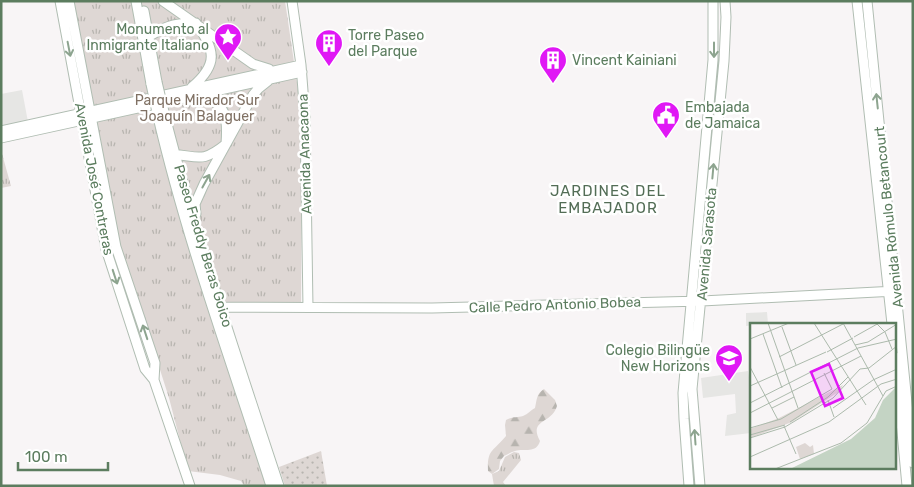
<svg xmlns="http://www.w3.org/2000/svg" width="914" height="487" font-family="Rubik,sans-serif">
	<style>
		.built { fill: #e6e6e4 }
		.grass { fill: url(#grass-tufts) }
		.forest { fill: url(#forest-firs) }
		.garden { fill: url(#garden-dots) }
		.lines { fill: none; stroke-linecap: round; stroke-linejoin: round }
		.secondary-casing { stroke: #b0bdb2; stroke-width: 11 }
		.secondary { stroke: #fff; stroke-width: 9 }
		.secondary-bridge-casing { stroke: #b0bdb2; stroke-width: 11; stroke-linecap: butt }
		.secondary-bridge { stroke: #fff; stroke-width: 9 }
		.oneway { stroke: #8da48f }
		.labels { text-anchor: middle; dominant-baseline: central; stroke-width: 5; stroke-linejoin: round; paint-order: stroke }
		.poi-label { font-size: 14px; fill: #5c7d5f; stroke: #fff; text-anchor: start }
		.park-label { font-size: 14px; fill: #807164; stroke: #fff }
		.street-label { font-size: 14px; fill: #5c7d5f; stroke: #fff }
		.neighbourhood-label { font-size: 15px; letter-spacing: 1px; fill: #536d56; stroke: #fff }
		.inset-road { fill: none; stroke: #acbaac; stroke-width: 1 }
		.view { fill: #e018f5; fill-opacity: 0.15; stroke: #e018f5; stroke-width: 2.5 }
		.inset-edge { fill: none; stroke: #5c7d5f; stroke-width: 2.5 }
	</style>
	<defs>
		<pattern id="grass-tufts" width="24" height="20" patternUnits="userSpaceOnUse" patternTransform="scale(1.25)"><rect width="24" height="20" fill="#ded7d4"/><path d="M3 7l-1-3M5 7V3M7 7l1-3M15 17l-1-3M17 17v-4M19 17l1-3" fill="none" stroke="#b7b4af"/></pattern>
		<pattern id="forest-firs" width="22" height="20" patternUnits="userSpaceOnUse" patternTransform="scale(1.25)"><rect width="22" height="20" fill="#ded7d4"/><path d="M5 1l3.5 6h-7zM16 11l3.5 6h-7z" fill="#b7b4af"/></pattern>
		<pattern id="garden-dots" width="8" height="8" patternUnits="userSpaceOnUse" patternTransform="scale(1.25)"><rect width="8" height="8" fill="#ded7d4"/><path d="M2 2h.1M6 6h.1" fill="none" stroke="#b7b4af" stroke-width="1.8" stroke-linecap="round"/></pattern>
	</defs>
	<rect width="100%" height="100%" fill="#f8f5f6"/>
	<!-- built -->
	<path class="built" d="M22,90l6,32 -27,6v-34z
		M767,312l1,12 -22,2v-13z
		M748,371l1,6h2v56l-26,3 2,-21 9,-2 -1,-19 -32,4 -2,-20z"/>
	<!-- grass -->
	<path class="grass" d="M72,1h213l14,95 3,43 -1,164 -91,2 58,181h-24l-3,-5 -21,-6 -32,-4 -19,-73 -50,-157z
		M1,150l10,36 -10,2z
		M514,452l5,1 2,7 -18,22 3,4h-12l-2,-12 7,-3 6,-14z"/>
	<!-- forest -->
	<path class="forest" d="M544,389l11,11 2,6c-5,18 -29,13 -17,35 -4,13 -15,7 -25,10 -4,1 -7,3 -11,5l-4,5 -1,8 -7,5 -4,-3c-1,-22 5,-19 18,-35l-1,-11 1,-5c7,-4 11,-2 17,-4 5,-2 8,-6 12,-8 2,-8 1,-14 9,-19z"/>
	<!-- garden -->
	<path class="garden" d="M321,451l6,35h-42l-6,-19z"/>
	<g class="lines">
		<!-- secondary casing -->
		<g class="secondary-casing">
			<path id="secondary" d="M60,1l46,248 39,120 9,11
				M69,1l47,246 39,116 -1,17 36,106
				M136,1l15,83
				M163,1l90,63 16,5
				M292,1l9,64 4,52 3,190
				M857,1l35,323
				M867,1l46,462
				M144,11l13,71
				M143,40c20,-12 29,-18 53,-17 19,27 23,41 -4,64
				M165,116c32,125 74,248 114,370
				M158,117c29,125 74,247 113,369
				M1,131l300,-66
				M1,138l301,-66
				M169,154c29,1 31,11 57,-10 2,-27 1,-43 -30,-48
				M196,214l-1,-10 9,-20 49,-89 5,-6 10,-8
				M213,307l219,1 115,-3 155,-4 194,-10
				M895,357l12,129
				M689,486l-5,-67 -1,-26 30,-333v-59
				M700,486l-8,-97 32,-328 2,-44 -1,-16"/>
		</g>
		<!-- secondary -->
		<use href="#secondary" class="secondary"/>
		<!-- secondary-bridge casing -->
		<g class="secondary-bridge-casing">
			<path id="secondary-bridge" d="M157,82l8,34
				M151,84l7,33"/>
		</g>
		<!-- secondary-bridge -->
		<use href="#secondary-bridge" class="secondary-bridge"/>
	</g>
	<!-- one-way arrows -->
	<defs><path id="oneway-shaft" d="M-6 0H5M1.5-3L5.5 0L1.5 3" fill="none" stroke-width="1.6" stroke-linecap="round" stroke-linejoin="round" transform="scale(1.25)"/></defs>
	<g class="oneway">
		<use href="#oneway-shaft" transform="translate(69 49) rotate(79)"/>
		<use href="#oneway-shaft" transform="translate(714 50) rotate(90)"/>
		<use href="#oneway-shaft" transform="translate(877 101) rotate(-96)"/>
		<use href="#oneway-shaft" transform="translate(713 171) rotate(-85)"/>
		<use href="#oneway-shaft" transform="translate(206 181) rotate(-61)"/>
		<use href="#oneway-shaft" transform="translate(115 277) rotate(72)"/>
		<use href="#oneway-shaft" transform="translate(145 332) rotate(-108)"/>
		<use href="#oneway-shaft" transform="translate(695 437) rotate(-94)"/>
	</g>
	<!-- icons -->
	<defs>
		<g id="sight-pin" transform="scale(1.4375)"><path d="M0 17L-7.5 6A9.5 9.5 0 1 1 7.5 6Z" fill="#e018f5" stroke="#fff"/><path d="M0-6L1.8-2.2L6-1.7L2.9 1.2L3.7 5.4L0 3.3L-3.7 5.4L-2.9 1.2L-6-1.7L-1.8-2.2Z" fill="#fff"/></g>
		<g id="building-pin" transform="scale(1.4375)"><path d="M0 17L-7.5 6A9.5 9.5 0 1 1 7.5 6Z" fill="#e018f5" stroke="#fff"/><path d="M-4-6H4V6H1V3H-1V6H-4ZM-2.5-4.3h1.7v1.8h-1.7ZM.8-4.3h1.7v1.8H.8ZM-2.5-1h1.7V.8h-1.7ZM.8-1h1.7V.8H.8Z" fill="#fff"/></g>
		<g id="civic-pin" transform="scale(1.4375)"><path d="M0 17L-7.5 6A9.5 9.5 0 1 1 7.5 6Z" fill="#e018f5" stroke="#fff"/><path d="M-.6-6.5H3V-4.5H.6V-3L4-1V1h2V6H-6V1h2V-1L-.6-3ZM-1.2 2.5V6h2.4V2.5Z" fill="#fff"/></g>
		<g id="school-pin" transform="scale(1.4375)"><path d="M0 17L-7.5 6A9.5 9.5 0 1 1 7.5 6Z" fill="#e018f5" stroke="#fff"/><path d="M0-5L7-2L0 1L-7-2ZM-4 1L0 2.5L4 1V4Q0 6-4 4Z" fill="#fff"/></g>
	</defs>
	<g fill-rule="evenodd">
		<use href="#sight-pin" x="228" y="37"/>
		<use href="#building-pin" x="329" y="43"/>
		<use href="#building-pin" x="553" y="60"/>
		<use href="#civic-pin" x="666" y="115"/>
		<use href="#school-pin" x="729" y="358"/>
	</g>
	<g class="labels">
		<!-- poi labels -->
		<g class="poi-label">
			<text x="209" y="29" text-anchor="end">Monumento al<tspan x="209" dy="16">Inmigrante Italiano</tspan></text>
			<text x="348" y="35">Torre Paseo<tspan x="348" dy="16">del Parque</tspan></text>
			<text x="572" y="60">Vincent Kainiani</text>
			<text x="685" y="107">Embajada<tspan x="685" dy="16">de Jamaica</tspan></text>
			<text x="710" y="350" text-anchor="end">Colegio Bilingüe<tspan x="710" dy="16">New Horizons</tspan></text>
		</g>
		<!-- park labels -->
		<g class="park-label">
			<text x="197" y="100">Parque Mirador Sur<tspan x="197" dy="16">Joaquín Balaguer</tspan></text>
		</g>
		<!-- street labels -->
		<g class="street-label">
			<text transform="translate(305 154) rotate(-92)">Avenida Anacaona</text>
			<text transform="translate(94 179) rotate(79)">Avenida José Contreras</text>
			<text transform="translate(889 217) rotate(-96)">Avenida Rómulo Betancourt</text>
			<text transform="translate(707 244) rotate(-85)">Avenida Sarasota</text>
			<text transform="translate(203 246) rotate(73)">Paseo Freddy Beras Goico</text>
			<text transform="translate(555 305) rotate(-2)">Calle Pedro Antonio Bobea</text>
		</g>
		<!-- neighbourhood labels -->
		<g class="neighbourhood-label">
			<text x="608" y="191">JARDINES DEL<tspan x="608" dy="17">EMBAJADOR</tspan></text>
		</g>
	</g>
	<!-- overview -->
	<g transform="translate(750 323)">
		<rect width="146" height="146" fill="#f8f5f6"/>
		<path d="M93,62l-3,6 -48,31 -42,16v-9l29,-11zM55,120l5,4 3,-2 1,9 -14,5 -4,-12z" fill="#ded7d4"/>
		<path d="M146,64v82h-106l61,-30 24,-21 8,-18z" fill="#c4d4c4"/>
		<path class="inset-road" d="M18,0l30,85M64,0l52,82M93,0l40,73M126,0l9,9 7,17M32,4l14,38M13,11l19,54M104,14l25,-14M0,16l39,-16M105,22l13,-3 29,-18M77,29l26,-14M29,34l64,-33M0,44l28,53M123,57l24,-11M0,63l76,-34M78,77l6,17M0,80l108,-55 39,-9M22,85l22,-11M83,85l40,-28M0,90l111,-57M40,99l38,-25 20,-20M34,103l12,28M35,104l48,-29 27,-29 9,-1 28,-22M0,105l31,-9 51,-30 -8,-16M0,112l35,-10M0,115l35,-11M0,134l79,-35 52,-38 16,-5M25,146l66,-26 26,-20 19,-32 11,-5"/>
		<path class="view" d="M79,41l14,34 -18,8 -14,-34z"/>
		<rect width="146" height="146" class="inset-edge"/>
	</g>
	<!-- border -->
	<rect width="914" height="487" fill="none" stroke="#5c7d5f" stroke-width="5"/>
	<!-- scale -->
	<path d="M18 462v8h90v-8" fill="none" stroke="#5c7d5f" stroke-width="2.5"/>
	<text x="25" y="462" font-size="15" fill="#5c7d5f" stroke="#ffffff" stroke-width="4" paint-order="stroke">100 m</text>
</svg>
